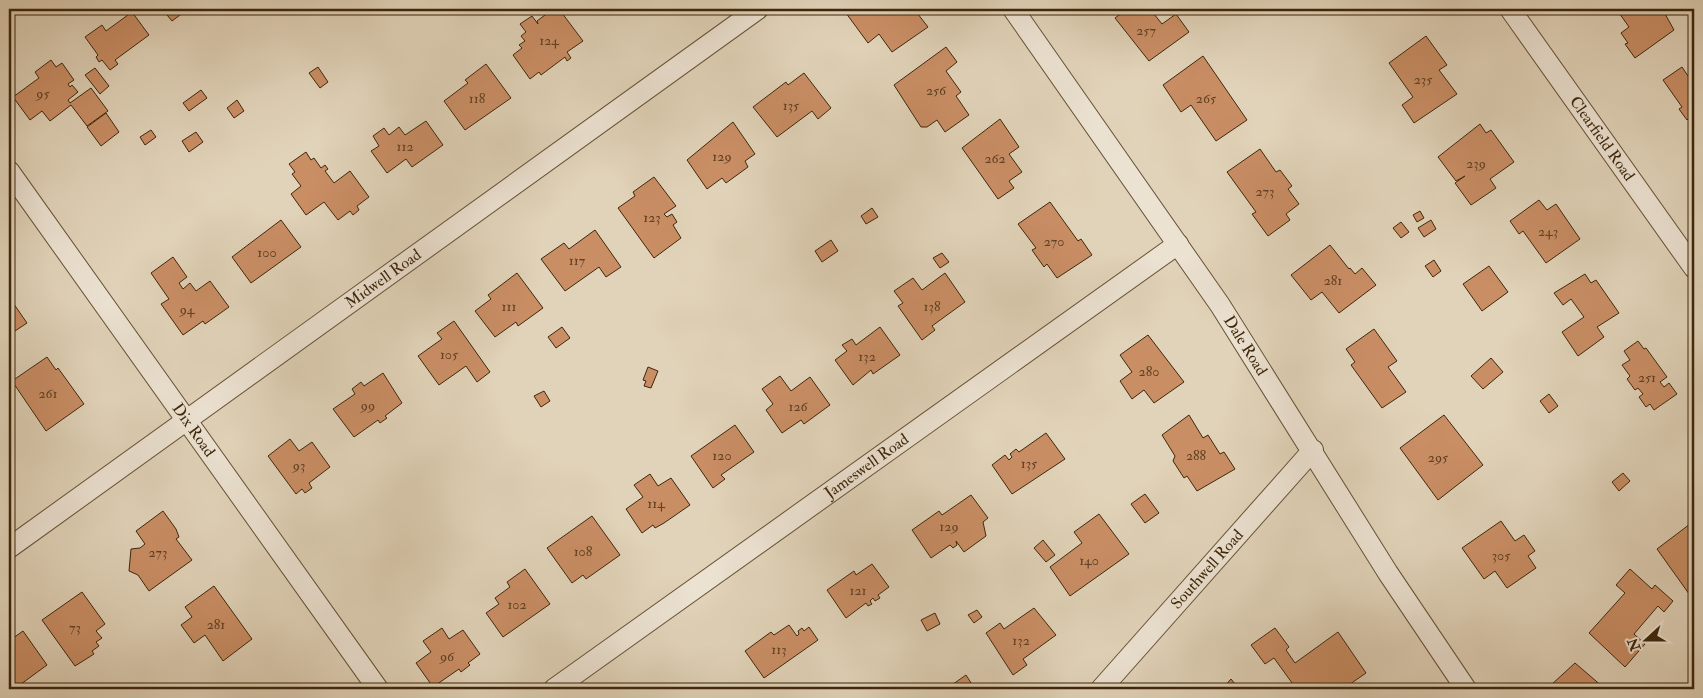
<svg xmlns="http://www.w3.org/2000/svg" width="1703" height="698" font-family="'IM FELL Double Pica',serif">
	<style>
		.building { fill: #ca8e65; stroke: #3d270b }
		.lines { fill: none; stroke-linecap: round; stroke-linejoin: round }
		.street-casing { stroke: #665236; stroke-width: 22 }
		.street { stroke: #ece2d2; stroke-width: 20 }
		.labels { text-anchor: middle; dominant-baseline: central; stroke-width: 4.5; stroke-linejoin: round; paint-order: stroke }
		.number-label { font-size: 14px; fill: #604122 }
		.street-label { font-size: 16px; fill: #3d270b; stroke: #ece2d2 }
	</style>
	<rect width="100%" height="100%" fill="#e1d3b9"/>
	<filter id="stains"><feTurbulence type="fractalNoise" baseFrequency=".004" numOctaves="4"/><feColorMatrix values="0 0 0 0 .2 0 0 0 0 .09 0 0 0 0 .02 0 0 0 .5 -.17"/></filter>
	<radialGradient id="worn" r=".72"><stop offset=".6" stop-color="#630" stop-opacity="0"/><stop offset="1" stop-color="#630" stop-opacity=".3"/></radialGradient>
	<!-- building -->
	<path class="building" d="M162,9h26l-16,12z
		M553,9h6l24,32 -16,11 4,6 -4,3 -2,-4 -24,18 -2,-3 -9,7 -17,-24 9,-7 -3,-3 6,-4 -4,-5 5,-4 -6,-8 12,-8 6,8 -1,-3z
		M843,9h71l14,18 -36,25 -13,-18 -11,9z
		M1127,9h23l12,15 14,-10 13,18 -40,29 -34,-43z
		M1613,9h46l4,5 1,-2 10,18 -39,28 -10,-14 3,-1 -7,-10 8,-6 -12,-17 -2,2z
		M132,12l17,23 -34,25 3,4 -8,6 -8,-10 -3,2 -3,-5 2,-2 -13,-18 17,-12 4,6z
		M1426,36l21,29 -8,5 18,24 -43,29 -12,-18 11,-8 -24,-34z
		M946,47l11,15 -11,9 15,21 -5,4 13,19 -24,17 -8,-12 -10,7h-6l-27,-42z
		M1203,56l44,64 -31,21 -25,-36 -10,7 -18,-27z
		M51,60l5,7 6,-4 12,17 -6,4 2,3 2,-2 6,7 -10,8 2,3 21,-15 17,23 -21,15 -16,-21 -21,16 -8,-10 -12,9 -17,-23 26,-19 -4,-6z
		M486,64l25,34 -46,32 -21,-29 24,-18 -3,-3z
		M318,67l10,15 -8,6 -11,-15z
		M1682,67l6,9 6,-4v41l-7,7 -8,-11 3,-2 -19,-27z
		M95,68l14,18 -9,8 -15,-19z
		M804,73l27,35 -13,11 -6,-8 -35,26 -24,-30 33,-25 2,3z
		M201,90l6,8 -18,13 -6,-8z
		M237,100l7,11 -10,7 -7,-10z
		M106,113l13,19 -18,14 -14,-19z
		M1000,119l19,28 -10,7 13,18 -13,9 5,7 -16,11 -36,-51z
		M426,121l17,24 -31,22 -6,-8 -19,14 -16,-22 8,-5 -6,-10 11,-8 5,7 10,-8 6,8z
		M733,122l22,32 -10,7 3,6 -22,16 -4,-5 -15,11 -20,-29z
		M1480,124l6,9 5,-3 23,32 -24,17 6,9 -25,17 -16,-22 10,-7 -9,5 -18,-24z
		M151,130l5,7 -11,8 -5,-8z
		M196,132l7,10 -14,10 -7,-11z
		M1260,149l16,23 4,-2 12,16 -4,3 11,15 -13,10 4,6 -22,16 -16,-22 4,-2 -29,-40z
		M306,152l5,8 3,-2 7,10 4,-3 3,4 -3,2 9,12 16,-12 19,26 -12,9 2,4 -6,5 -3,-4 -12,9 -14,-18 -18,13 -15,-21 10,-8 -9,-12 3,-2 -6,-8z
		M654,177l22,29 -12,8 3,3 5,-3 5,8 -4,3 8,13 -27,20 -36,-50 17,-12 -2,-4z
		M1539,200l8,10 9,-6 24,35 -34,24 -23,-32 -4,3 -9,-13z
		M1050,202l28,39 3,-2 11,16 -35,23 -10,-14 -3,3 -12,-17 4,-2 -18,-24z
		M872,208l6,9 -12,7 -5,-8z
		M1420,211l4,7 -7,4 -4,-7z
		M281,220l20,27 -50,36 -19,-26z
		M1431,220l5,9 -12,8 -6,-9z
		M1401,222l8,10 -8,6 -8,-10z
		M595,230l26,37 -15,10 -7,-10 -34,24 -24,-32 23,-16 5,6z
		M831,240l7,11 -16,11 -7,-11z
		M1330,245l19,24 1,-1 5,6 7,-6 14,17 -37,28 -17,-21 -11,8 -20,-25z
		M942,253l7,9 -9,6 -7,-10z
		M173,257l14,20 -8,6 4,6 7,-6 6,8 14,-10 19,26 -24,17 -2,-3 -20,14 -22,-31 8,-5 -18,-26z
		M1434,260l7,11 -8,6 -8,-11z
		M1489,266l19,26 -26,19 -19,-27z
		M517,273l26,35 -25,18 -2,-4 -21,15 -20,-26 16,-12 -3,-4z
		M945,273l20,29 -33,24 3,4 -13,10 -24,-34 5,-3 -9,-12 19,-13 9,12z
		M1585,274l6,9 5,-3 23,33 -22,14 7,10 -26,19 -16,-24 22,-15 -13,-18 -8,6 -9,-12z
		M9,297l18,26 -18,12z
		M454,321l36,51 -13,10 -11,-16 -27,19 -21,-29 24,-17 -5,-6z
		M562,327l8,11 -14,10 -8,-11z
		M880,327l20,28 -27,19 -2,-4 -18,15 -18,-25 12,-9 -5,-6 10,-6 4,6z
		M1374,329l23,32 -9,6 18,25 -24,16 -31,-43 4,-3 -9,-13z
		M1148,335l36,47 -30,21 -10,-13 -12,9 -12,-18 12,-9 -12,-17z
		M1638,341l6,8 2,-1 21,29 -7,5 4,5 5,-4 8,11 -23,16 -4,-6 -4,3 -7,-10 4,-3 -5,-6 -3,2 -8,-11 3,-3 -8,-11 8,-5 -6,-9z
		M47,357l9,13 2,-2 26,36 -38,27 -34,-50z
		M1491,358l12,14 -20,17 -12,-13z
		M648,367l10,4 -7,17 -7,-2 2,-5 -3,-1z
		M383,373l19,30 -17,13 2,2 -7,5 -2,-3 -24,17 -21,-28 22,-15 -3,-5 9,-7 3,4z
		M780,376l11,15 19,-14 20,28 -26,19 -3,-4 -19,13 -16,-23 7,-6 -11,-15z
		M544,391l6,10 -9,6 -7,-11z
		M1549,394l9,12 -9,7 -9,-12z
		M1189,415l14,23 5,-3 12,19 4,-2 11,17 -38,22 -10,-15 -3,2 -11,-17 2,-5 -13,-21z
		M1444,415l39,50 -45,35 -38,-52z
		M735,425l19,27 -33,23 4,4 -12,9 -22,-32z
		M1046,433l19,26 -53,35 -20,-29 13,-10 4,5 3,-3 -2,-3 6,-5 3,3z
		M290,439l9,12 13,-9 18,25 -21,16 3,5 -7,5 -3,-4 -6,5 -28,-38z
		M1623,473l7,8 -11,10 -7,-9z
		M650,474l8,12 13,-8 19,27 -26,18 -9,5 -2,-3 -11,8 -16,-24 17,-12 -9,-12z
		M1145,494l14,19 -14,10 -14,-19z
		M971,495l17,23 -5,4 3,14 -22,16 -8,-11 1,4 -4,3 -3,-3 -19,13 -19,-28 27,-19 3,4z
		M163,511l13,18 3,8 -3,2 16,21 -43,31 -11,-16 -9,-4 2,-22 9,-1 5,-4 -9,-13z
		M1099,514l30,40 -59,42 -20,-29 32,-24 -8,-11z
		M592,516l28,39 -34,24 -3,-4 -11,8 -25,-35z
		M1501,521l14,20 9,-6 11,16 -7,5 8,12 -29,20 -12,-17 -11,8 -22,-31z
		M1694,521v75l-2,2 -35,-49z
		M1043,540l12,15 -9,7 -12,-14z
		M872,564l17,23 -11,8 2,3 -5,3 -2,-3 -3,3 2,3 -4,2 -2,-3 -20,15 -19,-28 27,-19 2,4z
		M525,569l25,35 -47,33 -17,-24 13,-9 -4,-6 15,-11 -3,-5z
		M1630,569l22,20 3,-4 18,16 -9,11 -6,-6 -24,28 11,10 -20,23 -36,-34 36,-40 -9,-8z
		M214,586l38,53 -29,22 -18,-26 -11,8 -13,-18 11,-8 -7,-10z
		M82,592l23,32 -9,7 6,7 -6,4 3,4 -7,5 2,3 -19,12 -33,-46z
		M1034,608l22,27 -33,24 4,6 -14,10 -27,-42 14,-10 4,6z
		M977,610l5,7 -8,6 -6,-8z
		M935,613l5,11 -13,7 -6,-11z
		M789,625l8,11 2,-2 -1,-3 4,-3 2,3 5,-4 9,13 -54,38 -19,-27 26,-19 3,3z
		M442,628l7,11 14,-9 17,24 -12,9 2,2 -9,7 -2,-3 -26,18 -17,-24 15,-11 -8,-11z
		M1275,628l14,19 -3,3 9,13 43,-31 28,41 -23,16h-51l3,-2 -21,-29 -9,6 -14,-19z
		M23,631l24,34 -30,22 -3,-5 -5,4v-45z
		M1575,663l28,24 -2,2h-49l2,-2 -3,-2z
		M966,675l9,14h-29z
		M1231,679l8,10h-17z"/>
	<g class="lines">
		<!-- street casing -->
		<g class="street-casing">
			<g id="street">
				<path id="s1" d="M1013,9l207,296 168,268 78,116"/>
				<path id="s2" d="M1510,9l184,259"/>
				<path id="s3" d="M9,171l369,518"/>
				<path id="s4" d="M9,548l749,-539"/>
				<path id="s5" d="M554,689l624,-445"/>
				<path id="s6" d="M1101,689l212,-239"/>
			</g>
		</g>
		<!-- street -->
		<use href="#street" class="street"/>
	</g>
	<g class="labels">
		<!-- number labels -->
		<g class="number-label">
			<text x="1146" y="30">257</text>
			<text x="549" y="40">124</text>
			<text x="1423" y="79">235</text>
			<text x="936" y="90">256</text>
			<text x="43" y="93">95</text>
			<text x="477" y="98">118</text>
			<text x="1206" y="98">265</text>
			<text x="791" y="105">135</text>
			<text x="405" y="146">112</text>
			<text x="722" y="156">129</text>
			<text x="995" y="158">262</text>
			<text x="1476" y="163">239</text>
			<text x="1265" y="191">273</text>
			<text x="652" y="217">123</text>
			<text x="1548" y="231">243</text>
			<text x="1054" y="241">270</text>
			<text x="267" y="252">100</text>
			<text x="577" y="260">117</text>
			<text x="1333" y="280">281</text>
			<text x="509" y="306">111</text>
			<text x="932" y="306">138</text>
			<text x="187" y="309">94</text>
			<text x="449" y="354">105</text>
			<text x="867" y="356">132</text>
			<text x="1149" y="371">280</text>
			<text x="1647" y="377">251</text>
			<text x="48" y="393">261</text>
			<text x="368" y="405">99</text>
			<text x="798" y="406">126</text>
			<text x="722" y="455">120</text>
			<text x="1196" y="455">288</text>
			<text x="1438" y="457">295</text>
			<text x="1029" y="463">135</text>
			<text x="299" y="465">93</text>
			<text x="656" y="503">114</text>
			<text x="949" y="526">129</text>
			<text x="583" y="551">108</text>
			<text x="158" y="552">273</text>
			<text x="1501" y="555">305</text>
			<text x="1089" y="560">140</text>
			<text x="858" y="590">121</text>
			<text x="517" y="604">102</text>
			<text x="216" y="624">281</text>
			<text x="75" y="627">73</text>
			<text x="1021" y="640">132</text>
			<text x="779" y="649">113</text>
			<text x="447" y="656">96</text>
		</g>
		<!-- street labels -->
		<g class="street-label">
			<text stroke="none"><textPath href="#s2" startOffset="159">Clearfield Road</textPath></text>
			<text stroke="none"><textPath href="#s4" startOffset="461">Midwell Road</textPath></text>
			<text stroke="none"><textPath href="#s1" startOffset="409">Dale Road</textPath></text>
			<text stroke="none"><textPath href="#s3" startOffset="318">Dix Road</textPath></text>
			<text stroke="none"><textPath href="#s5" startOffset="384">Jameswell Road</textPath></text>
			<text stroke="none"><textPath href="#s6" startOffset="160">Southwell Road</textPath></text>
		</g>
	</g>
	<!-- margin -->
	<rect width="1703" height="698" fill="none" stroke="#e1d3b9" stroke-width="30"/>
	<rect x="10" y="10" width="1683" height="678" fill="none" stroke="#3d270b" stroke-width="2.5"/>
	<rect x="15" y="15" width="1673" height="668" fill="none" stroke="#3d270b"/>
	<!-- north arrow -->
	<g transform="translate(1646 640) rotate(249)" stroke="#ece2d2" stroke-width="4" paint-order="stroke">
	<path d="M0-4L9 19L0 12L-9 19Z" fill="#3d270b"/>
	<text y="-8" font-size="14" font-weight="bold" text-anchor="middle" fill="#3d270b">N</text>
	</g>
	<rect width="100%" height="100%" filter="url(#stains)"/>
	<rect width="100%" height="100%" fill="url(#worn)"/>
</svg>
